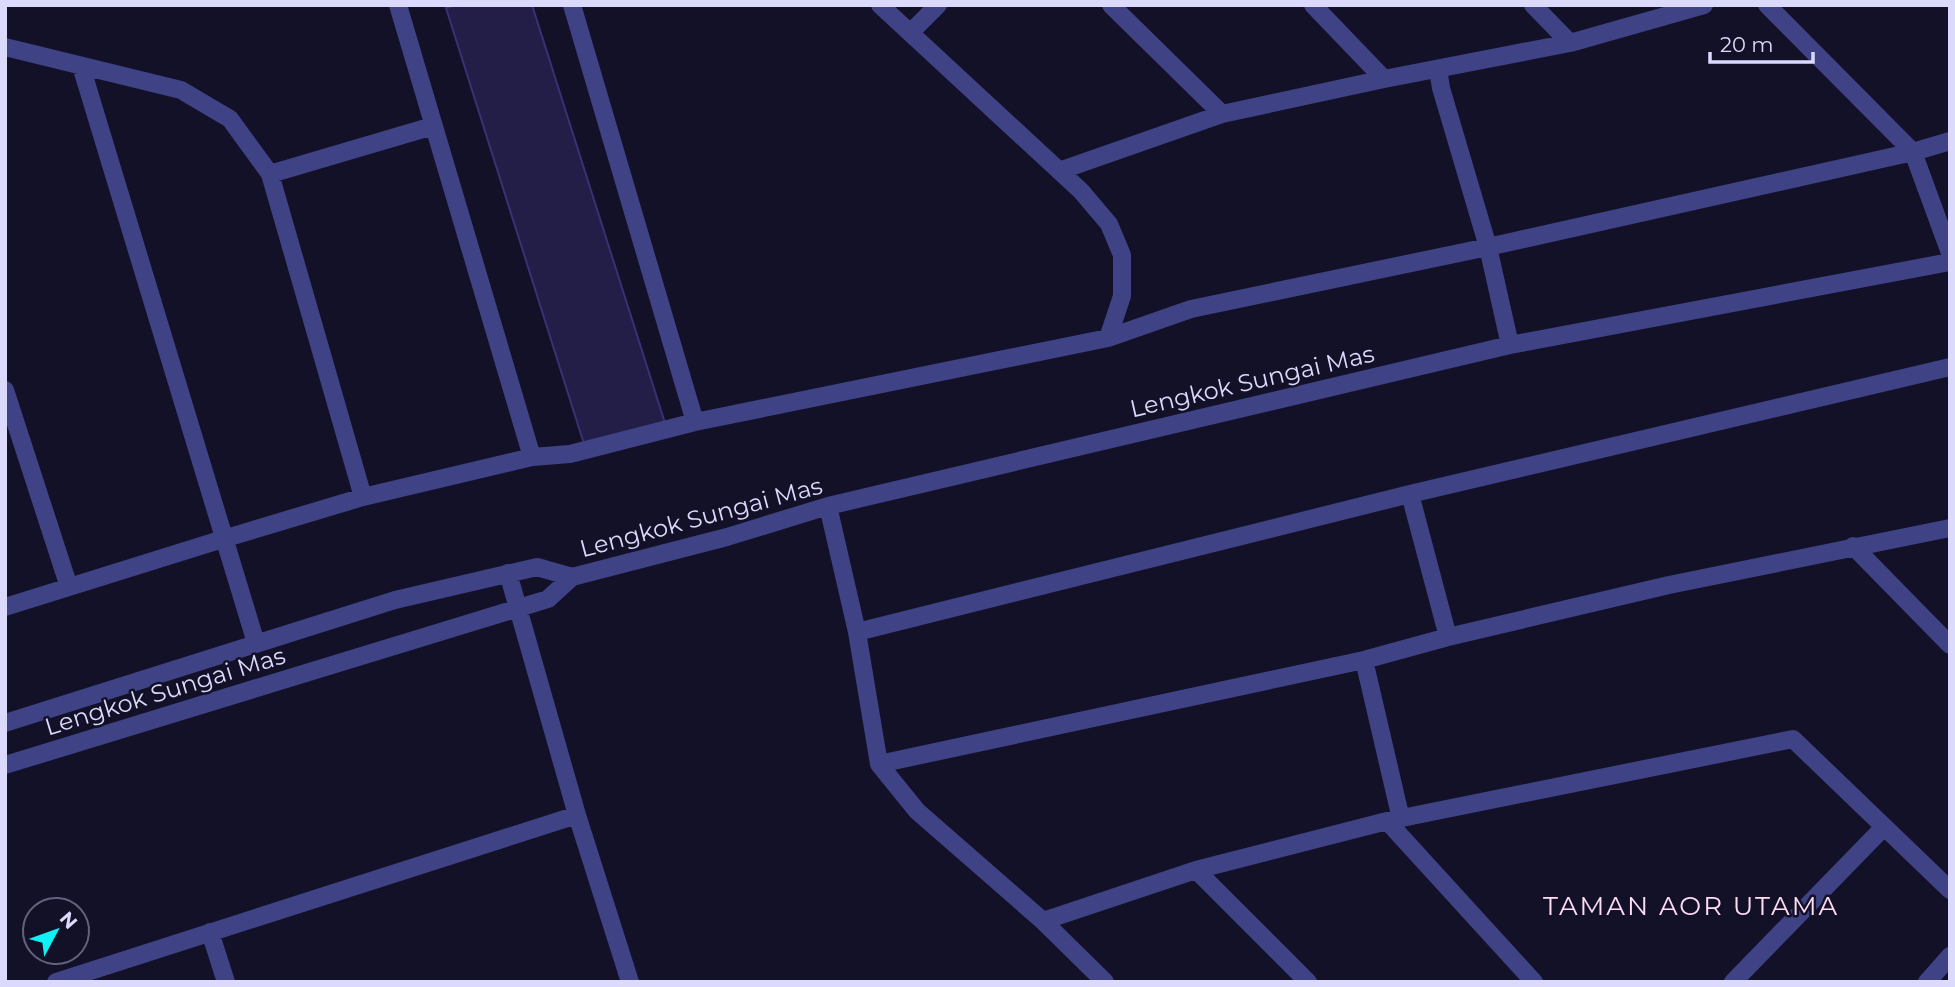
<svg xmlns="http://www.w3.org/2000/svg" width="1955" height="987" font-family="Montserrat,sans-serif">
	<style>
		.building { fill: #231e48; stroke: #393173; stroke-width: 2 }
		.lines { fill: none; stroke-linecap: round; stroke-linejoin: round }
		.minor { stroke: #3f4285; stroke-width: 18 }
		.labels { text-anchor: middle; dominant-baseline: central; stroke-width: 5; stroke-linejoin: round; paint-order: stroke }
		.street-label { font-size: 24px; fill: #dbdafd; stroke: #131128 }
		.neighbourhood-label { font-size: 26px; letter-spacing: 2px; fill: #fddcf4; stroke: #131128 }
	</style>
	<rect width="100%" height="100%" fill="#131128"/>
	<!-- building -->
	<path class="building" d="M456,5h76l133,418 -80,24 -139,-439z"/>
	<g class="lines">
		<!-- minor -->
		<path class="minor" d="M398,5l134,452
			M572,5l123,417
			M880,5l201,186 28,33 13,31v41l-14,42
			M1111,5l111,109
			M1313,5l71,74
			M1533,5l37,38
			M1767,5l146,147 37,101
			M910,33l28,-28
			M5,47l176,43 49,29 40,55 93,323
			M81,66l175,577
			M1438,69l3,19 47,159 22,98
			M1059,171l163,-57 162,-35 186,-36 134,-38
			M270,174l163,-48
			M5,390l64,197
			M1410,494l38,143
			M828,506l29,126 22,132 38,47 126,110 62,61
			M1853,546l97,99
			M508,573l69,242 53,167
			M5,607l218,-68 140,-42 169,-40 38,-3 125,-32 413,-84 83,-29 297,-62 425,-95 37,-11
			M857,632l553,-138 540,-127
			M1364,660l37,159
			M5,723l390,-123 142,-33 35,10
			M879,764l485,-104 84,-23 221,-52 281,-57
			M5,765l543,-166 24,-22 155,-40 101,-31 682,-161 440,-83
			M1387,821l147,161
			M1196,870l112,112
			M1043,921l153,-51 191,-49 406,-82 157,151
			M210,932l16,50
			M56,982l521,-167
			M1733,982l150,-154
			M1927,982l23,-26"/>
	</g>
	<g class="labels">
		<!-- street labels -->
		<g class="street-label">
			<text transform="translate(1252 381) rotate(-13)">Lengkok Sungai Mas</text>
			<text transform="translate(701 517) rotate(-15)">Lengkok Sungai Mas</text>
			<text transform="translate(165 691) rotate(-17)">Lengkok Sungai Mas</text>
		</g>
		<!-- neighbourhood labels -->
		<g class="neighbourhood-label">
			<text x="1691" y="906">TAMAN AOR UTAMA</text>
		</g>
	</g>
	<!-- border -->
	<rect width="1955" height="987" fill="none" stroke="#dbdafd" stroke-width="14"/>
	<!-- north arrow -->
	<g transform="translate(56 931) rotate(49)"><circle r="33" fill="#131128" stroke="#63617d" stroke-width="2"/>
	<path d="M0-5L12 26L0 18L-12 26Z" fill="#0ff1f4"/>
	<text y="-10" font-size="19" font-weight="bold" text-anchor="middle" fill="#dbdafd">N</text>
	</g>
	<!-- scale -->
	<path d="M1710 52v10h103v-10" fill="none" stroke="#dbdafd" stroke-width="3.5"/>
	<text x="1720" y="52" font-size="21" fill="#dbdafd" stroke="#131128" stroke-width="5" paint-order="stroke">20 m</text>
</svg>
